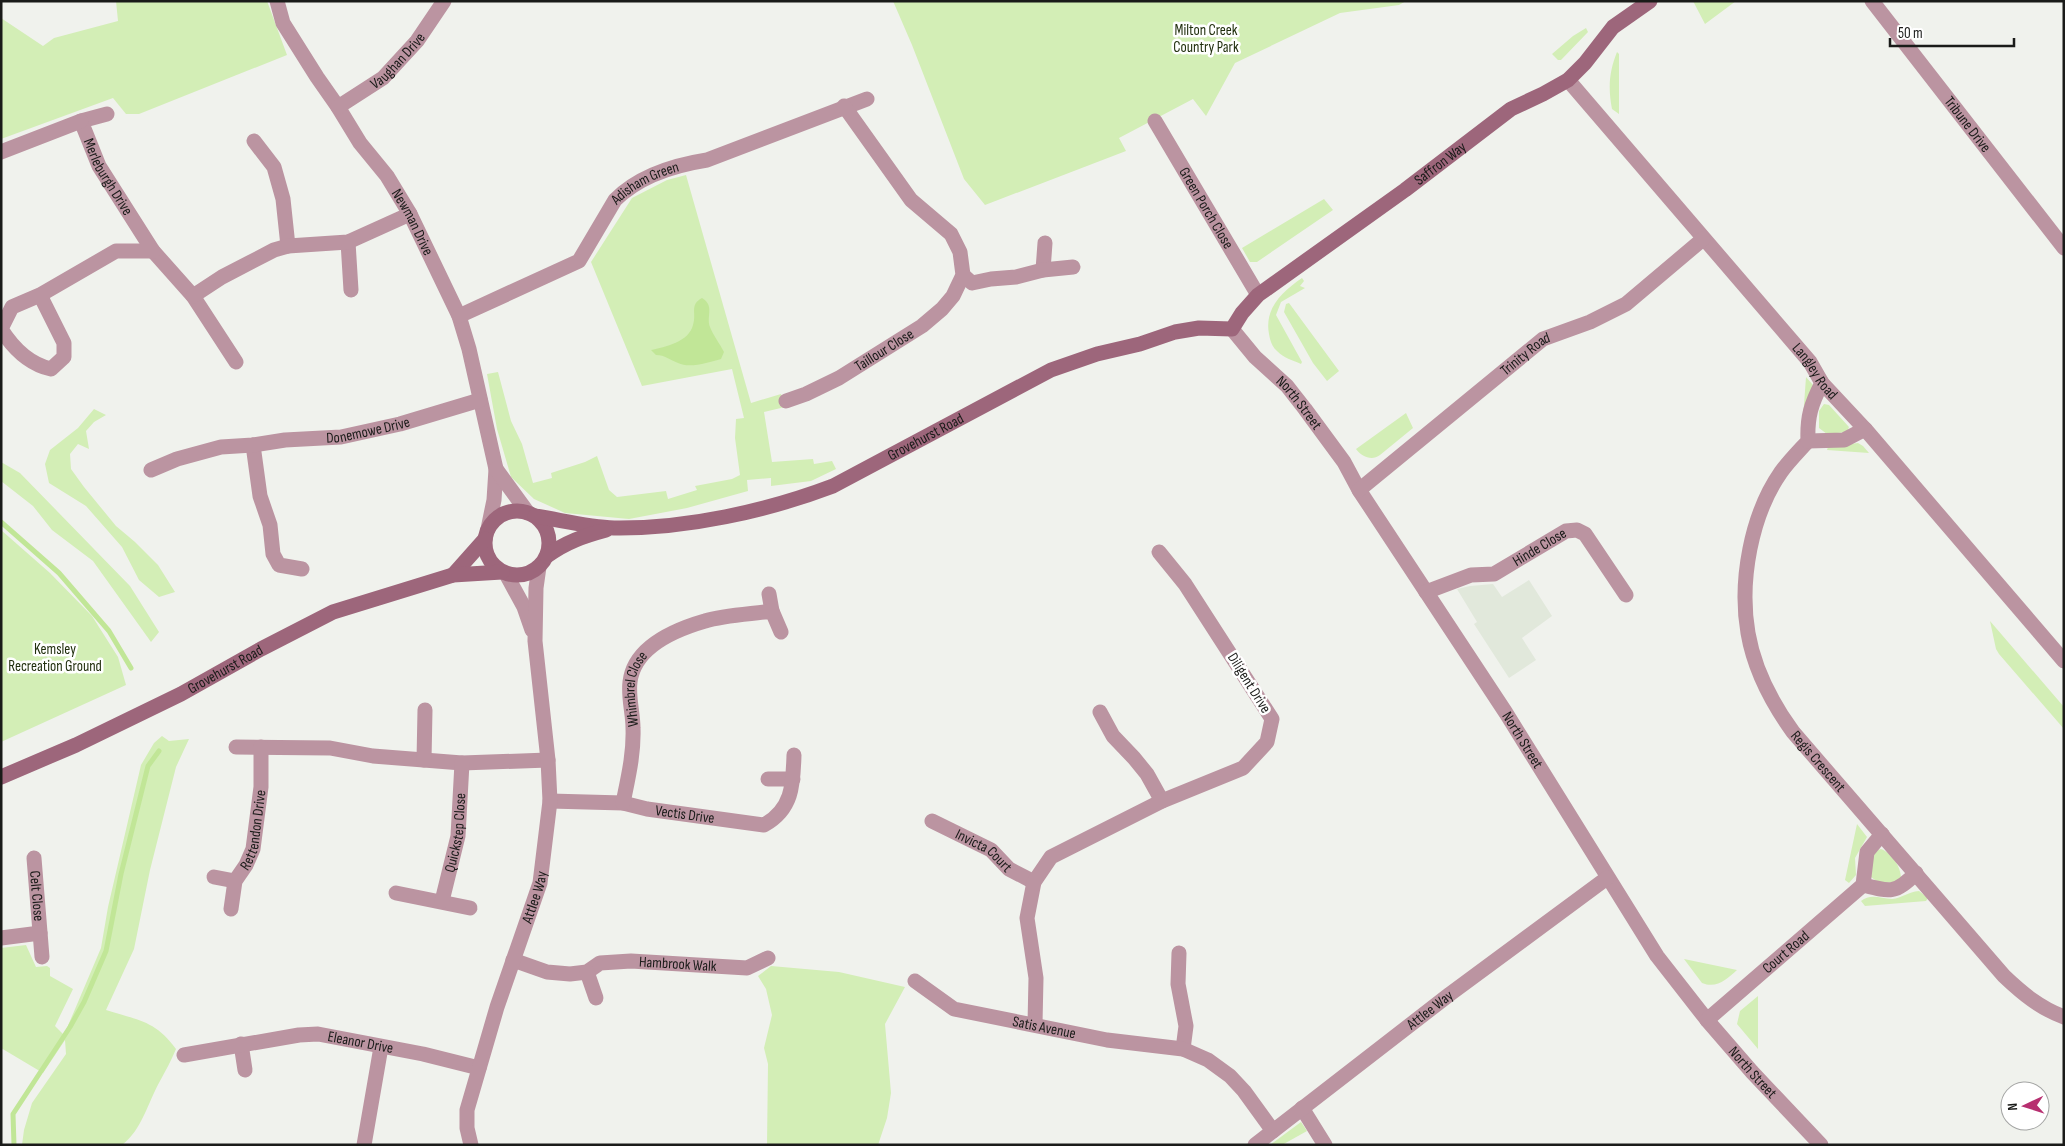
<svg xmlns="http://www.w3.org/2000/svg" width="2065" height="1146" font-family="'Sofia Sans Condensed',sans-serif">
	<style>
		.built { fill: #e1e8db }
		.green { fill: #d3eeb6 }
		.water { fill: #c1e697 }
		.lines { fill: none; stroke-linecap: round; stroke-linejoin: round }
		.stream { stroke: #c1e697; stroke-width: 5 }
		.street { stroke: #bb94a1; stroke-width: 15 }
		.secondary { stroke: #9d667b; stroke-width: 15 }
		.labels { text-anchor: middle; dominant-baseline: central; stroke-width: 5; stroke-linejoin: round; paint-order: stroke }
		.park-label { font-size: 15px; fill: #212f0e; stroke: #fff }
		.street-label { font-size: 15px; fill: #1a1b19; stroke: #fff }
	</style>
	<rect width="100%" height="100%" fill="#f0f2ed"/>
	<!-- built -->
	<path class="built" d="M1529,580l23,36 -30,22 14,22 -27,18 -35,-54 3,-2 -20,-33 13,-3 23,-2 9,13z"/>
	<!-- green -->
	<path class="green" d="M116,1h151l20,54 -148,59h-13l-13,-16 -112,41v-121l42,28 11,-8 64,-17z
		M893,1h513l-7,4 -59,8 -105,50 -29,53 -13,-17 -74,39 7,13 -141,54 -21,-26 -52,-134z
		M1693,1h43l-31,23z
		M1586,28l2,4 -27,28h-3l-6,-6 21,-18z
		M1617,52l2,2v60l-7,-5c-4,-21 -3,-37 5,-57z
		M686,175l65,228 30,-9 4,13 -21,5 8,50 41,-3 1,5 18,-3 4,8 -25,12 -40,5v-8l-24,2 1,11 -61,17 -58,11 -64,-6 -31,-14 -23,-22 -14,-48 -10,-55 11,-2 13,49 11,23 11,39 19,-5 -1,-5 34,-11 12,-6 12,34 8,7 49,-6 2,8 29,-9 -2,-4 37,-7 8,-4 -5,-37 1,-19 8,-1 -12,-49 -90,17 -51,-124 41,-64 35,-18z
		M1324,199l9,11 -76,52h-7l-8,-14z
		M1302,278l2,3 -4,5 5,2 -24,14 -5,13 26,47 -1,2c-9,-4 -17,-6 -24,-13 -5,-4 -7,-11 -8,-17 -5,-26 14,-43 33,-56z
		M1289,303l50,68 -12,10 -14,-18 -29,-51 2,-8z
		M1806,377l7,8 -10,34z
		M1824,404l5,1 20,22 -2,5 -20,2 -8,-6v-17z
		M94,409l12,6 -12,7 -8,9 3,18 -11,-5 -8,10 1,15 13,18 32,39 19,16 23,23 17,27 -16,5 -20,-17 -17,-33 -36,-41 -37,-23 -4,-19 5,-14 28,-22z
		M1406,413l7,15 -33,27c-8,6 -18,2 -24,-6z
		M1858,443l5,3 6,7 -42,-3 1,-3z
		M1,462l19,11 110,113 29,46 -8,10 -58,-81 -41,-31 -19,-24 -32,-25z
		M1,530l49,43 42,43 26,41 8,28 -125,57z
		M1990,621l74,86v22l-65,-75 -3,-5z
		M162,736l7,5 20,-2 -13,28 -26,103 -16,79 -28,61c31,10 49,10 70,39 -5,12 -10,21 -16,32 -12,21 -18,49 -38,64h-100l2,-15 8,-27 34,-49 -1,-14 -22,33 -42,-25v-100l25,-3 10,22 11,-1 3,2v8l23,13 -18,37 9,9 37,-87 7,-41 33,-142 13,-22z
		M1857,824l10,13 -12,21 1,17 -7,8 -4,-3z
		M1881,849c11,4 20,18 20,29l-3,4 -19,1 -8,-6 -2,-18 9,-9z
		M1919,891l9,7 -2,3 -61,5 -4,-5c10,-8 20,-2 31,-2 10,-1 16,-7 27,-8z
		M1684,959l53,11c-10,9 -20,19 -35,13z
		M771,966l68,6 66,15 -20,37 6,69 -4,25 -9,27h-111l1,-81 -4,-16 8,-33 -6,-26 -8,-13z
		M1758,996v53l-21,-25 3,-13z
		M1301,1122l6,9 -25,14h-12z"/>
	<!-- water -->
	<path class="water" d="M702,298c13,8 4,18 8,29 3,8 10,17 14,25l-3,7c-12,3 -31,10 -43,4 -8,-3 -13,-8 -22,-8l-5,-5c14,-3 38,-8 42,-25 4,-12 -4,-20 9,-27z"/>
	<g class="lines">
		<!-- stream -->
		<path class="stream" d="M1,522l58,51 50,58 22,37
			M14,1145l-1,-31 57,-87 14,-25 22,-51 15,-77 27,-108 11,-15"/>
		<!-- street -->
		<g class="street">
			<path id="s1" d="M277,1l6,22 34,54 21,30 22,36 27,33 23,38 49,102 10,33 27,120 -2,31 -6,29"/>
			<path id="s2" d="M1872,1l192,247"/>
			<path id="s3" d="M1568,80l242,282 12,21 43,46 199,232"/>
			<path id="s4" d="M338,107l45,-29 34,-37 27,-40"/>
			<path id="s5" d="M107,114l-26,7 18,45 54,85 40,45 43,66"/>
			<path id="s6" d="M1155,121l103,174"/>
			<path d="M254,141l20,26 9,32 5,47"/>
			<path d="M1,152l80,-31"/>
			<path d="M348,242l3,48"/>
			<path d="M1043,270l2,-27"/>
			<path d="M963,275l9,8 19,-4 25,-2 27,-7 30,-3"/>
			<path d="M40,295l24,48v14l-13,12c-22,-5 -38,-21 -50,-40l11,-22 28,-12 76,-44h37"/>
			<path d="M193,296l29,-19 52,-27 14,-4 60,-4 62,-28"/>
			<path id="s7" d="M459,316l120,-55 36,-61c24,-24 60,-35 92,-40l160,-61"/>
			<path id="s8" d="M1232,329l23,28 32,29 18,23 39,53 15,28 147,223 151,243 50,64 45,52 69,73"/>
			<path id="s9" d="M1822,383c-11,21 -15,34 -14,58 -9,10 -19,20 -27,31 -30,43 -42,109 -33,161 6,35 24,70 45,99l211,244c19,18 36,32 60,41"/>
			<path id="s10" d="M786,401l20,-7 33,-16 83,-52 20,-17 11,-13 10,-21 -3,-23 -9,-18 -40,-34 -67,-94"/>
			<path d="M1808,441l36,-1 21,-11"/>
			<path d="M253,445l7,51 10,29 3,29 6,11 23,4"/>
			<path d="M496,469l32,44"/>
			<path id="s11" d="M151,470l26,-11 44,-12 32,-2 32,-5 56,-3 59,-13 80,-24"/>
			<path id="s12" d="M1359,490l184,-151 47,-17 36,-18 77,-65"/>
			<path d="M506,574l18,33 8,23"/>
			<path id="s13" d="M1426,592l45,-17 23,-1 72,-43 11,-1 8,4 41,61"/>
			<path d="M769,594l3,17"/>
			<path d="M1100,712l13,24 21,22 13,16 15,27"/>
			<path d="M236,747l94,1 43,8 89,7 86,-3"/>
			<path d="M424,760l1,-50"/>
			<path d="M768,779h25"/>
			<path id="s14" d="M550,801l73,2 24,6 117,16c29,-16 29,-41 30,-70"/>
			<path id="s15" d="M623,803c5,-25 11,-49 10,-75 0,-15 -5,-31 -3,-46 4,-35 44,-52 75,-61 19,-6 46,-7 67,-10l9,21"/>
			<path id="s16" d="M932,821l59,29 18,19 25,13"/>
			<path id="s17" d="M34,858l8,99"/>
			<path d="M214,877l21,4"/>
			<path d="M1863,885c27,7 33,9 53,-12"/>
			<path d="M396,893l74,15"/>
			<path id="s18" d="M442,901l16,-65 4,-73"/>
			<path id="s19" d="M231,909l4,-28 11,-16 7,-16 8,-62v-40"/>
			<path d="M1,938l39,-5"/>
			<path d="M1179,953l-1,31 8,42 -3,23"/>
			<path id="s20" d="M513,960l34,12 23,2 17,-2 13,-9 31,-2 116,7 21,-10"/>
			<path d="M587,972l9,26"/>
			<path id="s21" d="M915,981l39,28 153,31 76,9 25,11 22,16 14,15 29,40"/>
			<path id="s22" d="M1707,1020l156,-135 4,-33 15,-18"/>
			<path d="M1035,1024l1,-46 -9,-60 7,-36 17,-25 111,-56 81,-33 24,-26 5,-23 -87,-135 -26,-32"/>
			<path d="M241,1044l4,26"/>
			<path id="s23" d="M184,1055l115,-20 19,-1 105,20 56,14"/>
			<path d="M1302,1108l23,37"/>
			<path d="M364,1145l17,-98"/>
			<path id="s24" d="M471,1145l-4,-17v-18l30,-103 43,-124 10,-82 -2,-41 -13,-119 1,-53 3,-21"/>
			<path id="s25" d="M1255,1145l195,-151 157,-116"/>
		</g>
		<!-- secondary -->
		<g class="secondary">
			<circle cx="517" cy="543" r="32"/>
			<path id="s26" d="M535,516c26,4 53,11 79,12 72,1 153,-17 219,-42l218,-116 46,-16 43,-10 35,-12 24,-4 33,1 10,-16 16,-18 147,-105 106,-81 32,-15 25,-14 17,-17 28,-36 37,-26"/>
			<path d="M547,556c19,-14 37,-20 59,-26"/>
			<path d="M453,575l32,-36"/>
			<path id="s27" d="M1,777l75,-32 105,-51 80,-45 72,-37 120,-37 49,-3"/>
		</g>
	</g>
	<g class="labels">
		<!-- park labels -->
		<g class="park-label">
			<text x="1206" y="30">Milton Creek<tspan x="1206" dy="17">Country Park</tspan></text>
			<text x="55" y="649">Kemsley<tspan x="55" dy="17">Recreation Ground</tspan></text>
		</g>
		<!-- street labels -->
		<g class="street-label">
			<text stroke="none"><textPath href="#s4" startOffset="76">Vaughan Drive</textPath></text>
			<text stroke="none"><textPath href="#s2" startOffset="156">Tribune Drive</textPath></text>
			<text stroke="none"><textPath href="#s26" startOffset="1006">Saffron Way</textPath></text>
			<text stroke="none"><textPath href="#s5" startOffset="89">Merleburgh Drive</textPath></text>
			<text stroke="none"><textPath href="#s7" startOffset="238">Adisham Green</textPath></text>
			<text stroke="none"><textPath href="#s6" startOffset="101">Green Porch Close</textPath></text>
			<text stroke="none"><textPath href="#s1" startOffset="261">Newman Drive</textPath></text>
			<text stroke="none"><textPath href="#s10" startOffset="111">Taillour Close</textPath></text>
			<text stroke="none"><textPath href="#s12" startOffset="215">Trinity Road</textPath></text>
			<text stroke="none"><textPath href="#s3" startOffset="382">Langley Road</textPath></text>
			<text stroke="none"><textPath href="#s8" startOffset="100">North Street</textPath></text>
			<text stroke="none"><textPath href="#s11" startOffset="222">Donemowe Drive</textPath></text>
			<text stroke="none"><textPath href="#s26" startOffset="409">Grovehurst Road</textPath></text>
			<text stroke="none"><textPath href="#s13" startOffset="124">Hinde Close</textPath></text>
			<text stroke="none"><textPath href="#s27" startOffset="249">Grovehurst Road</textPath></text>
			<text transform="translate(1249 683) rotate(58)">Diligent Drive</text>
			<text stroke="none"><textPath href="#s15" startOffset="116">Whimbrel Close</textPath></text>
			<text stroke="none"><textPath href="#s8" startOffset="505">North Street</textPath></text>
			<text stroke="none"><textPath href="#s9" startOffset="418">Regis Crescent</textPath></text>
			<text stroke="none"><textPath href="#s14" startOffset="136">Vectis Drive</textPath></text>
			<text stroke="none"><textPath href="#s19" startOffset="84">Rettendon Drive</textPath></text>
			<text stroke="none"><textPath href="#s18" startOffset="70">Quickstep Close</textPath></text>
			<text stroke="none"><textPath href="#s16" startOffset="60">Invicta Court</textPath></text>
			<text stroke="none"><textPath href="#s17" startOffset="38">Celt Close</textPath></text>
			<text stroke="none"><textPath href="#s24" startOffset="259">Attlee Way</textPath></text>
			<text stroke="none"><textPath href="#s22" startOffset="104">Court Road</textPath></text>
			<text stroke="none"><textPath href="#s20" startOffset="170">Hambrook Walk</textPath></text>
			<text stroke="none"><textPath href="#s25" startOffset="221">Attlee Way</textPath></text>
			<text stroke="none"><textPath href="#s21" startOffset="140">Satis Avenue</textPath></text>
			<text stroke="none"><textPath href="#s23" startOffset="179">Eleanor Drive</textPath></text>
			<text stroke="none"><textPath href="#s8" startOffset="910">North Street</textPath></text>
		</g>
	</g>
	<!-- border -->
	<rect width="2065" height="1146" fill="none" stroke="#1a1b19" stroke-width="5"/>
	<!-- north arrow -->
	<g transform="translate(2025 1106) rotate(266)"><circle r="24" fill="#ffffff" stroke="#a3a4a3"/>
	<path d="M0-4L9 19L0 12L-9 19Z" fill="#b72f70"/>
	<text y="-8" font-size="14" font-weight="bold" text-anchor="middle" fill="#1a1b19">N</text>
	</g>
	<!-- scale -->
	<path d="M1890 38v8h124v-8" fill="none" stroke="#1a1b19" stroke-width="2.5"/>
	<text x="1898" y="38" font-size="15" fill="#1a1b19" stroke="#ffffff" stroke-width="4" paint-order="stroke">50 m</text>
</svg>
